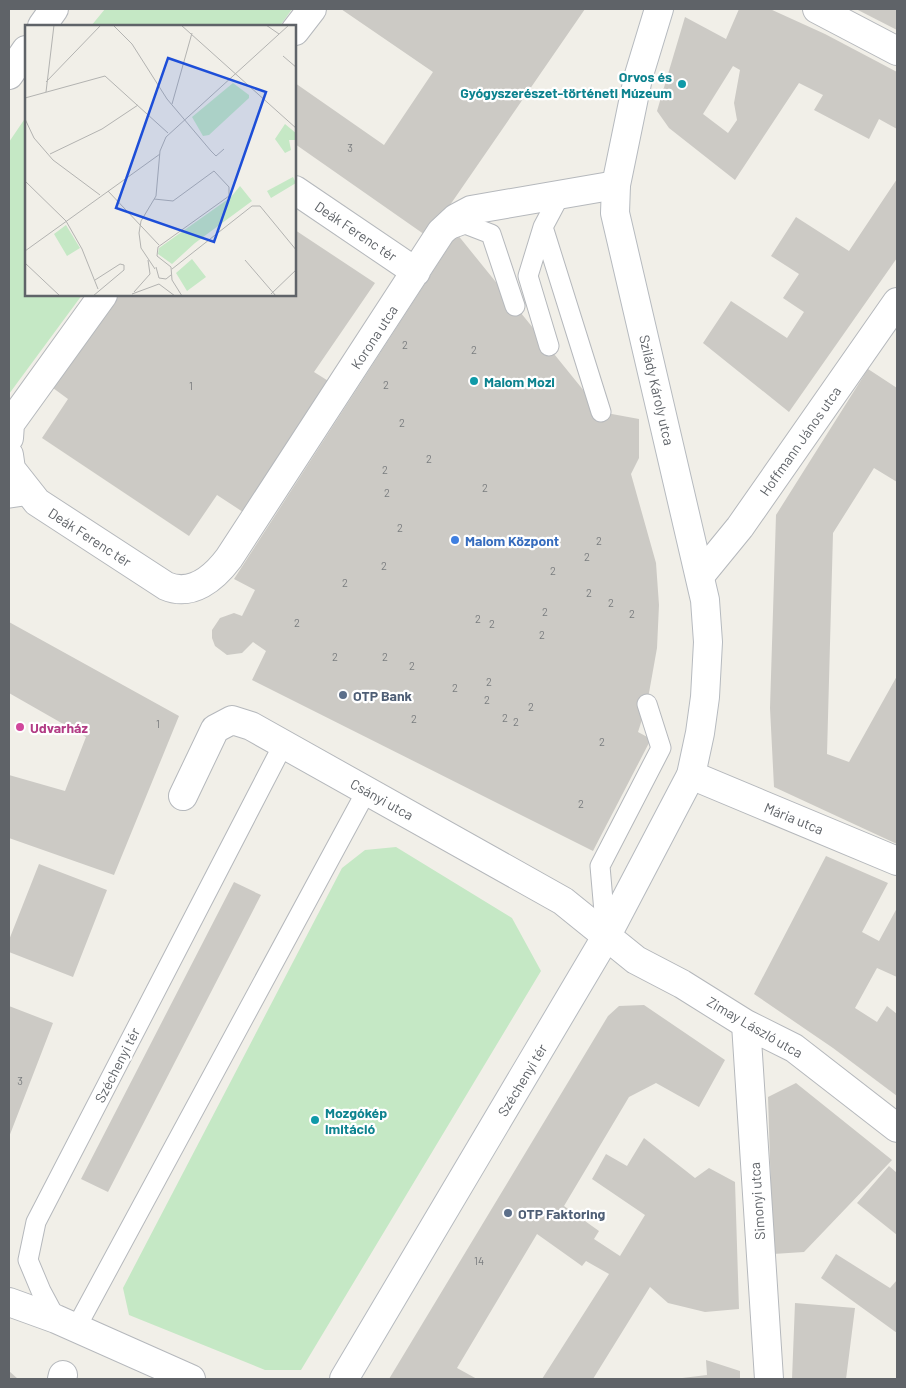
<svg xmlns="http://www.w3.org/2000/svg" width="906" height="1388" font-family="Barlow,sans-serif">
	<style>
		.green { fill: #c5e8c5 }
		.building { fill: #cccac5; fill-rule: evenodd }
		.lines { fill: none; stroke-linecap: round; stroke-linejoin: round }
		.lane-casing { stroke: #b5b8bc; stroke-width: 21 }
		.street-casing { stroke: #b5b8bc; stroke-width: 30 }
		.secondary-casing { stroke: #b6babf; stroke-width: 30 }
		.lane { stroke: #fff; stroke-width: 19 }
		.street { stroke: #fff; stroke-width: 28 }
		.secondary { stroke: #fff; stroke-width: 28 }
		.culture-dot { fill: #0f9aa8; stroke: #fff; stroke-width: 2 }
		.shop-dot { fill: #3f7fe0; stroke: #fff; stroke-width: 2 }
		.service-dot { fill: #5c6f8a; stroke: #fff; stroke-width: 2 }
		.hotel-dot { fill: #d1479c; stroke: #fff; stroke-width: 2 }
		.labels { text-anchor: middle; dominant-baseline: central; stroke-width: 4.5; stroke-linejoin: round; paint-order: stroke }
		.number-label { font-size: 11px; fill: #7a7d7f }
		.culture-label { font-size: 14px; font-weight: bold; fill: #0d838f; stroke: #fff; text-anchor: start }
		.street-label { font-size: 14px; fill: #5f6368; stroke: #fff }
		.shop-label { font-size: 14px; font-weight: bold; fill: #366cbe; stroke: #fff; text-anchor: start }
		.service-label { font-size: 14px; font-weight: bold; fill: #4e5e75; stroke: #fff; text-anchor: start }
		.hotel-label { font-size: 14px; font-weight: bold; fill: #b23c85; stroke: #fff; text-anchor: start }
		.inset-road { fill: none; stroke: #b3b3b1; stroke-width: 1 }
		.view { fill: #1d4ed8; fill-opacity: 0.15; stroke: #1d4ed8; stroke-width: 2.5 }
		.inset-edge { fill: none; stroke: #5f6368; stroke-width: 2.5 }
	</style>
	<rect width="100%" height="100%" fill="#f1efe8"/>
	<!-- green -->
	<path class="green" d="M105,9h187l-12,17h-189z
		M26,117v178h56l-73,99v-252z
		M396,847l116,71 29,53 -240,399h-36l-136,-55 -6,-27 219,-420 23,-18z"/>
	<!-- building -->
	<path class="building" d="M341,9h244l-157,228 -133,-93v-61l89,62 49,-73z
		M739,9h31l55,25 72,38v57l-18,-10 -10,20 -55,-29 9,-15 -24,-12 -64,97 -66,-52 -12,-17 28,-94 41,22zM733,66l7,4 -6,33 3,17 -9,13 -25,-19z
		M856,9h41v21z
		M897,179v79l-108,154 -86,-69 28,-42 56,37 17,-26 -21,-14 16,-24 -28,-18 25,-39 53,34z
		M295,230l80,53 -61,89 16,10 -87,130 -26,-17 -28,41 -147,-98 26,-39 -15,-11 62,-93h180z
		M457,234l144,178 38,7v39l-8,16 25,89 3,42 -2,43 -10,56 -9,28 13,7 -58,112 -341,-171 14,-29 -13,-9 -11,11 -15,2 -12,-9 -3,-8v-8l8,-12 14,-5 8,3 13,-26 -21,-11z
		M868,369l29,19v94l-23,-14 -41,65 -6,221 22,8 48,-86v168l-123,-57 -4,-79 6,-193z
		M9,622l170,94 -65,159 -105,-37v-63l56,16 21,-54 -77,-44z
		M826,856l62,27 -26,49 17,9 18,-33v69l-20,-9 -22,40 22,14 10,-16 10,8v82l-64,-48 -79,-54z
		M39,864l68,26 -34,87 -64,-25v-12z
		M234,882l27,13 -153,297 -27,-13z
		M644,1005l81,55 -26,47 -43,-24 -27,14 -65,109 35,25 -5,8 26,17 25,-41 -53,-36 14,-25 21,12 17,-28 51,40 14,-10 26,14 4,127 -34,3 -37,-9 -18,-16 -57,92h-51l67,-105 -23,-13 -4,5 -45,-32 -80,134 20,11h-88l219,-363 11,-10z
		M9,1006l44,17 -44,114z
		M796,1083l96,77 -88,92 -31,2 -5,-157z
		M889,1166l8,7v62l-40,-32z
		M836,1254l54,34 7,-8v53l-76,-55z
		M795,1303l60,5 -9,71h-54z
		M706,1360l34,11v8h-66l33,-4z
		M9,1371l9,8h-9z"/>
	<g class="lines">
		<!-- lane casing -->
		<g class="lane-casing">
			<path id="lane" d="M560,195l-17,32 58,185
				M543,227l-15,49 21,70
				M446,231l19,-7 26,10 24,72
				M9,498l20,-3
				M606,935l-6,-69 61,-118 -14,-44
				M56,1319l-15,-28 -13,-31 8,-38 248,-479
				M76,1328l291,-538"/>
		</g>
		<!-- street casing -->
		<g class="street-casing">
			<path id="street" d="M817,9l80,42
				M42,26l12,-17
				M295,31l17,-22
				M9,75l17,-25
				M295,190l121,82
				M9,438l1,-14 93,-129
				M9,455l2,14 26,33 129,84c26,11 48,-8 63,-28l212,-326 15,-14 15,-8 145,-25
				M700,576l40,-49 157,-225
				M691,775l206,86
				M183,796l32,-67 17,-9 19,6 312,175 73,59 46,24 64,40 48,24 103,80
				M746,1024l23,355
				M9,1302l47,17 135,60
				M62,1379l1,-4"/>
		</g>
		<!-- secondary casing -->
		<g class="secondary-casing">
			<path id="secondary" d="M344,1379l262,-442 85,-162 9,-42 5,-36 3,-55 -3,-42 -90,-387 1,-28 22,-107 21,-69"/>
		</g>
		<!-- lane -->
		<use href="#lane" class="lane"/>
		<!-- street -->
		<use href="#street" class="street"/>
		<!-- secondary -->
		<use href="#secondary" class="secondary"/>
	</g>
	<!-- markers -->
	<g class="culture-dot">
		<circle cx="682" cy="84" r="5"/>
		<circle cx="474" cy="381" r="5"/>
		<circle cx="315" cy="1120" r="5"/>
	</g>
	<circle class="shop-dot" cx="455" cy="540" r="5"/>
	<g class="service-dot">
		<circle cx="343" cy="695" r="5"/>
		<circle cx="508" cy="1213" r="5"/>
	</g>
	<circle class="hotel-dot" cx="20" cy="727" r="5"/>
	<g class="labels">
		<!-- number labels -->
		<g class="number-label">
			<text x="350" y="147">3</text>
			<text x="405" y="344">2</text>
			<text x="474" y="349">2</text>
			<text x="386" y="384">2</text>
			<text x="191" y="385">1</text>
			<text x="402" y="422">2</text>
			<text x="429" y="458">2</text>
			<text x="385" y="469">2</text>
			<text x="485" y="487">2</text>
			<text x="387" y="492">2</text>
			<text x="400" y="527">2</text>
			<text x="599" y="540">2</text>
			<text x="587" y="556">2</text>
			<text x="384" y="565">2</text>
			<text x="553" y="570">2</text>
			<text x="345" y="582">2</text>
			<text x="589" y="592">2</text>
			<text x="611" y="602">2</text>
			<text x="545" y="611">2</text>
			<text x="632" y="613">2</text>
			<text x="478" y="618">2</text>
			<text x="297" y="622">2</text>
			<text x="492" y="623">2</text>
			<text x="542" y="634">2</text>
			<text x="335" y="656">2</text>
			<text x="385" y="656">2</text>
			<text x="412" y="665">2</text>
			<text x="489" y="681">2</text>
			<text x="455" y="687">2</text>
			<text x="487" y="699">2</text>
			<text x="531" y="706">2</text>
			<text x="505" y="717">2</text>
			<text x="414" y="718">2</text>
			<text x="516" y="721">2</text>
			<text x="158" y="723">1</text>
			<text x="602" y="741">2</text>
			<text x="581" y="803">2</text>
			<text x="20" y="1080">3</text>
			<text x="479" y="1260">14</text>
		</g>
		<!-- culture labels -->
		<g class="culture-label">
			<text x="672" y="76" text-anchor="end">Orvos és<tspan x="672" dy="16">Gyógyszerészet-történeti Múzeum</tspan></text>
			<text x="484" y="381">Malom Mozi</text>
			<text x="325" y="1112">Mozgókép<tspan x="325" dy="16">imitáció</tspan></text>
		</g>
		<!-- street labels -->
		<g class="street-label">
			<text transform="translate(356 231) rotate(34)">Deák Ferenc tér</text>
			<text transform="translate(374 337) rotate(-57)">Korona utca</text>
			<text transform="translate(657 390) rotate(77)">Szilády Károly utca</text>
			<text transform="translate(800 441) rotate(-55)">Hoffmann János utca</text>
			<text transform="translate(90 537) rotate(33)">Deák Ferenc tér</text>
			<text transform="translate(382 799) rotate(29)">Csányi utca</text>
			<text transform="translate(794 818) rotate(22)">Mária utca</text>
			<text transform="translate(755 1027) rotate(30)">Zimay László utca</text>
			<text transform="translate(117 1065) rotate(-63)">Széchenyi tér</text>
			<text transform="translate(522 1080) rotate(-59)">Széchenyi tér</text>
			<text transform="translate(757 1201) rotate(-94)">Simonyi utca</text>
		</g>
		<!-- shop labels -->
		<g class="shop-label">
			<text x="465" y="540">Malom Központ</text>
		</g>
		<!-- service labels -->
		<g class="service-label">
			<text x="353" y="695">OTP Bank</text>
			<text x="518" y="1213">OTP Faktoring</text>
		</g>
		<!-- hotel labels -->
		<g class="hotel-label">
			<text x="30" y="727">Udvarház</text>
		</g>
	</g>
	<!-- overview -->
	<g transform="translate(25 25)">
		<rect width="271" height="271" fill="#f1efe8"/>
		<path d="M208,58l16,12v3l-40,37 -6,1 -11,-19zM260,99l12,10 -1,6h-7l2,10 -6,3 -10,-14zM268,152l3,6 -25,15 -4,-7zM215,161l12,15 -57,42 -23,21 -14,-10 1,-6 72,-51zM41,200l14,23 -13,8 -13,-22zM167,234l14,18 -19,14 -11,-18z" fill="#c5e8c5"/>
		<path class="inset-road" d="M88,0l19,19 35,55 44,52 5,5 8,-7M156,0l116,104M241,0l13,9M258,31l14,12M21,57l55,-57M21,67l8,-67M0,73l80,-22 63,57M147,79l20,-71M0,94l9,19 19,22 47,35M25,129l52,-25 36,-24M0,156l41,40 16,28 16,40M83,166l51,54M129,174l19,2 41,-30 15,16v9l-71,51 -1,9 14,11 1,13 10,16M0,226l135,-97M220,235l31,36M0,238l35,33M131,242l3,11 7,1 5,-4M130,244l-14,-21 -2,-15 2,-12 15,-25 4,-45 6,-14 123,-112M147,244l80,-63h8l37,45M109,267l16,-18 -2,-14M107,269l27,-10 16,12M246,269l26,-25M68,271l31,-26v-5l-4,-1 -25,16"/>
		<path class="view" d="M143,33l98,34 -52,150 -98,-34z"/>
		<rect width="271" height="271" class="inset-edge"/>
	</g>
	<!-- border -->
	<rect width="906" height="1388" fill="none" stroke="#5f6368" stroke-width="20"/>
</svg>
